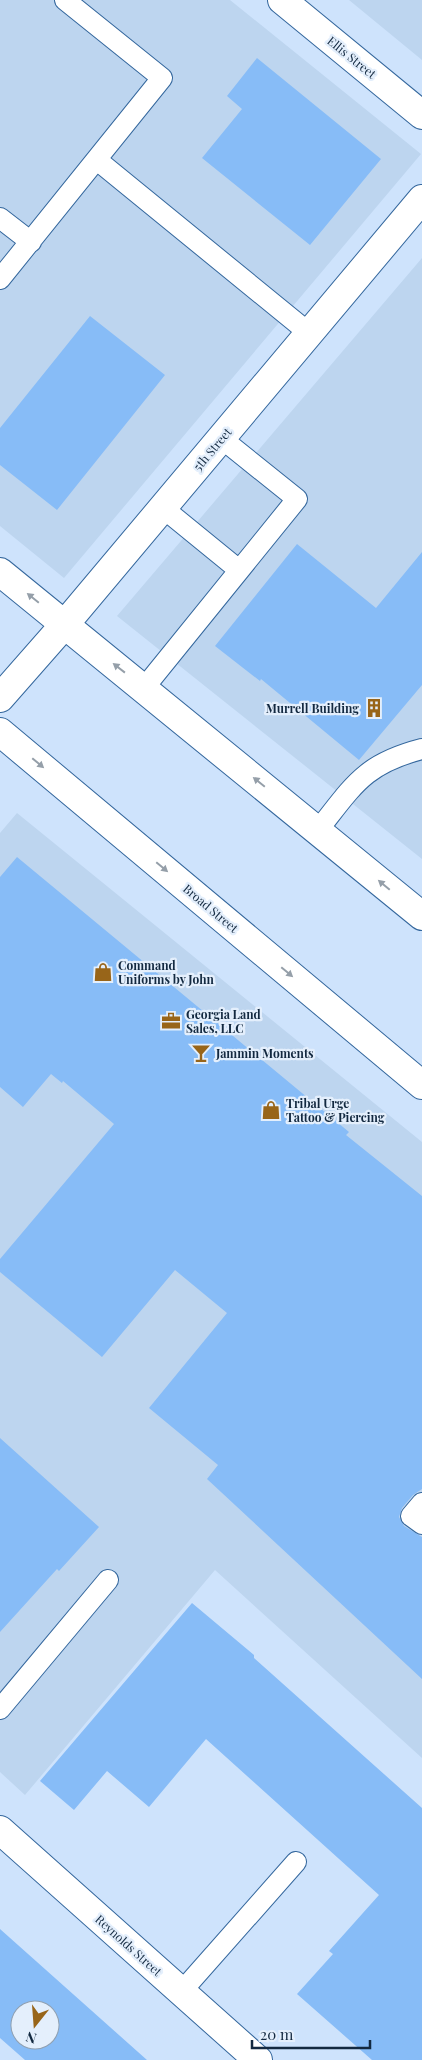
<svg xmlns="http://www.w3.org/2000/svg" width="422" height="2060" font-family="'Playfair Display',serif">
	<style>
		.built { fill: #bdd5ef }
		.building { fill: #87bcf7; fill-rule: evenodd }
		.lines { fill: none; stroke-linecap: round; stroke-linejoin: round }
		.lane-casing { stroke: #34679d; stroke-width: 22 }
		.street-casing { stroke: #34679d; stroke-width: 30 }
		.secondary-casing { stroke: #34679d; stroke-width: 30 }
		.primary-casing { stroke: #34679d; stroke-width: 30 }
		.lane { stroke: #fff; stroke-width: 20 }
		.street { stroke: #fff; stroke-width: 28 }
		.secondary { stroke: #fff; stroke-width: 28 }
		.primary { stroke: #fff; stroke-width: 28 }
		.oneway { fill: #959fa9 }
		.labels { text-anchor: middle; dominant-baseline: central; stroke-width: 4.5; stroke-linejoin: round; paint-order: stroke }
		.street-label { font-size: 12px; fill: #132940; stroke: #e4effc }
		.poi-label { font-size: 12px; font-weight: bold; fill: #132940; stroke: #e4effc; text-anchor: start }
	</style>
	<rect width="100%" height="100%" fill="#cee3fc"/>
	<!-- built -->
	<path class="built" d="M0,0h230l191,154 -357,424 -64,-52z
		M349,0h73v60z
		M422,258v601l-305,-243z
		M17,813l405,329v616l-207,-188 -190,225 -25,-23v-939z"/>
	<!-- building -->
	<path class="building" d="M257,58l124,101 -71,86 -108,-87 40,-49 -15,-13z
		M90,316l75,59 -108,135 -57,-45v-37z
		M297,544l79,64 46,-56v133l-63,75 -98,-81 -1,2 -45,-35z
		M17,857l332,275 -3,3 76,61v293l-9,6 -11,13 -3,9 5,9 18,11v142l-215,-200 11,-14 -69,-57 78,-95 -52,-43 -73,87 -102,-85v-13l114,-135 -51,-43 -1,2 -11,-9 -28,33 -23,-20v-210z
		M0,1438l99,89 -40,44 -2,-2 -57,63z
		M192,1603l62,52v3l168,150v252h-50l-75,-66 36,-40 -4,-3 50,-56 -173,-156 -57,68 -42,-36 -33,39 -34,-29z
		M0,1929l147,131h-122l-25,-22zM20,2010h30v30h-30z"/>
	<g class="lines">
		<!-- lane casing -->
		<g class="lane-casing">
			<path id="lane" d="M97,160l212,173
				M0,218l31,24
				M0,279l162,-201 -97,-78
				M163,508l76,62
				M144,688l153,-189 -76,-61
				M318,830c36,-45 46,-66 104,-81
				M422,1503l-11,13 11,8
				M0,1709l108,-129
				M182,1991l114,-129"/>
		</g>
		<!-- street casing -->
		<g class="street-casing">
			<path id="street" d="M282,0l140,115"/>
		</g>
		<!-- secondary casing -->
		<g class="secondary-casing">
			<path id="secondary" d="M0,1830l258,230"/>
		</g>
		<!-- primary casing -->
		<g class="primary-casing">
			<path id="primary" d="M0,572l422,344
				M0,698l65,-74 357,-425
				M0,732l422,353"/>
		</g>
		<!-- lane -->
		<use href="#lane" class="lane"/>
		<!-- street -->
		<use href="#street" class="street"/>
		<!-- secondary -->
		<use href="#secondary" class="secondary"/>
		<!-- primary -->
		<use href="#primary" class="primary"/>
	</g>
	<!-- one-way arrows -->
	<defs><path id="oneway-solid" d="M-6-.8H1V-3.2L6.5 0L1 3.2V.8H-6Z" transform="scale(1.25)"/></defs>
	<g class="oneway">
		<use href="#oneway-solid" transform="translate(33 598) rotate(-141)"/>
		<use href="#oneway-solid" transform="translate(119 668) rotate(-142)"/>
		<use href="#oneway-solid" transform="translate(38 763) rotate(40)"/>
		<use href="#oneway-solid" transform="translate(259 782) rotate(-141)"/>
		<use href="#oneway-solid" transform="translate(162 867) rotate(40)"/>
		<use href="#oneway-solid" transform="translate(384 885) rotate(-140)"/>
		<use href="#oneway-solid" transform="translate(287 972) rotate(40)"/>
	</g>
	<!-- icons -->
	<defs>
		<g id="building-bare" transform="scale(1.5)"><path d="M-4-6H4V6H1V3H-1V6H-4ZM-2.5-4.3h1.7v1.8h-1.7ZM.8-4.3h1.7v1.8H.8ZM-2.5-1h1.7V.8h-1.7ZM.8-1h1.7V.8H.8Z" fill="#986519" stroke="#e4effc" stroke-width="2.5" paint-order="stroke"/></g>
		<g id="shop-bare" transform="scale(1.5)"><path d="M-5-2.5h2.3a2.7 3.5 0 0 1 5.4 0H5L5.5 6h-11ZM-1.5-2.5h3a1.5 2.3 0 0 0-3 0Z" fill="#986519" stroke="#e4effc" stroke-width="2.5" paint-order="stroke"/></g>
		<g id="office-bare" transform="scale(1.5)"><path d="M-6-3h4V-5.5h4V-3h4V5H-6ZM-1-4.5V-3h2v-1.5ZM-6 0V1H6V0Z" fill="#986519" stroke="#e4effc" stroke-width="2.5" paint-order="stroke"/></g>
		<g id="bar-bare" transform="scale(1.5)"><path d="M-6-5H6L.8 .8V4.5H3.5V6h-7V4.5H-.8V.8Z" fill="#986519" stroke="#e4effc" stroke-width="2.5" paint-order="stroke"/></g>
	</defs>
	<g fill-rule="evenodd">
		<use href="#building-bare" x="374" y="708"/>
		<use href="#shop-bare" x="103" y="972"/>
		<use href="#office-bare" x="171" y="1021"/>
		<use href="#bar-bare" x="201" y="1053"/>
		<use href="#shop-bare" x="271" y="1110"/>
	</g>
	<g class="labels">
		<!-- street labels -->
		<g class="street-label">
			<text transform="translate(352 57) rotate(39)">Ellis Street</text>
			<text transform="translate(212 449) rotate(-50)">5th Street</text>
			<text transform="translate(211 908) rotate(40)">Broad Street</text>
			<text transform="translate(129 1945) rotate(42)">Reynolds Street</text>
		</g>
		<!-- poi labels -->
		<g class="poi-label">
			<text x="359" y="708" text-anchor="end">Murrell Building</text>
			<text x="118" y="965">Command<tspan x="118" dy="14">Uniforms by John</tspan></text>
			<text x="186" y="1014">Georgia Land<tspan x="186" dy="14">Sales, LLC</tspan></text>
			<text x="216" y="1053">Jammin Moments</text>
			<text x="286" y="1103">Tribal Urge<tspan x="286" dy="14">Tattoo &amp; Piercing</tspan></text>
		</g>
	</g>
	<!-- north arrow -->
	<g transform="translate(35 2025) rotate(197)"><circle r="24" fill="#e4effc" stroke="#90a0b1"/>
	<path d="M0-4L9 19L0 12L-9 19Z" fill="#986519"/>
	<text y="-8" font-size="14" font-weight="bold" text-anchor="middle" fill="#132940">N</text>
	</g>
	<!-- scale -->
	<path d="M252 2040v8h118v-8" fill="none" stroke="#132940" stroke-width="2.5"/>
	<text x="260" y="2040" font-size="15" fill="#132940" stroke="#e4effc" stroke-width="4" paint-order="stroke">20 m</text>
</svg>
